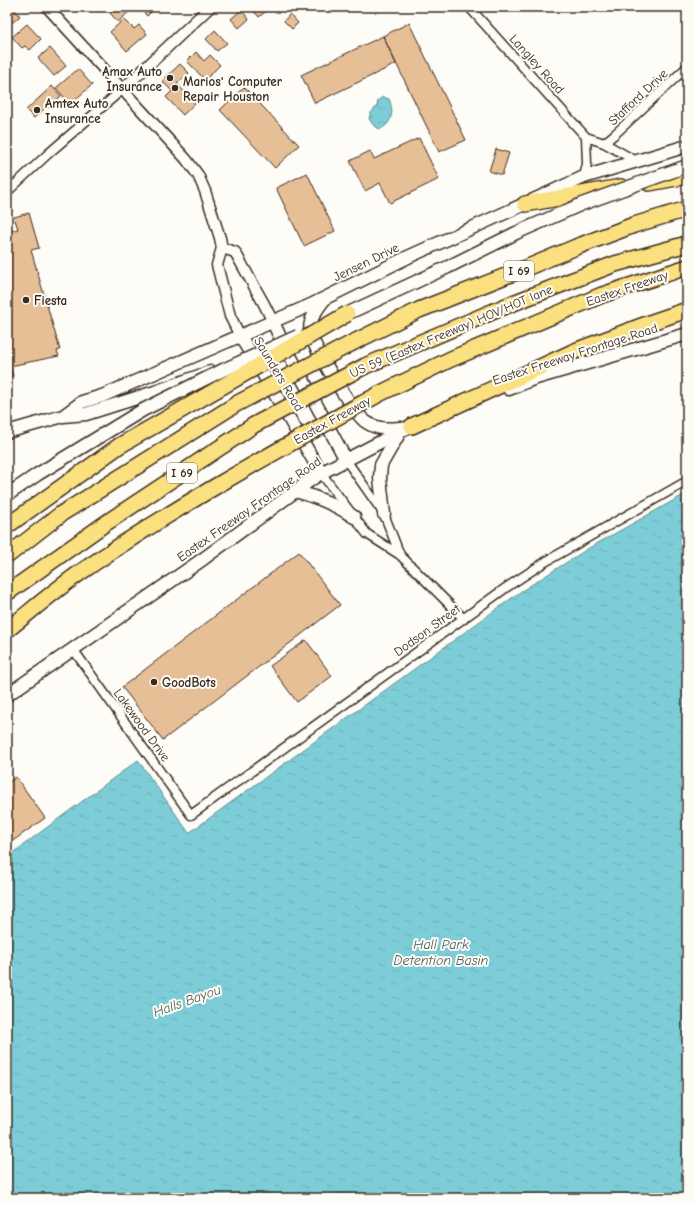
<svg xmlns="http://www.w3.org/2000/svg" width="694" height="1205" font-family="'Comic Neue',sans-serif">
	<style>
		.water { fill: url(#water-ripples); stroke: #628c8d }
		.building { fill: #e7bf97; stroke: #3b2a1e }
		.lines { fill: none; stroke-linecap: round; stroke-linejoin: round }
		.minor-casing { stroke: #3b2a1e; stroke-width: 11 }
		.tertiary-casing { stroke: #3b2a1e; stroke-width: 13 }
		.secondary-casing { stroke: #3b2a1e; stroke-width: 15 }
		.motorway-casing { stroke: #3b2a1e; stroke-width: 18 }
		.minor { stroke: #fdfcf7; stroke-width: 8 }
		.tertiary { stroke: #fdfcf7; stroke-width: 10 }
		.secondary { stroke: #fdfcf7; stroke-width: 12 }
		.motorway { stroke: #fbe080; stroke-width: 15 }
		.secondary-bridge-casing { stroke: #3b2a1e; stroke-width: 15; stroke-linecap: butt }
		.motorway-bridge-casing { stroke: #3b2a1e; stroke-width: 18; stroke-linecap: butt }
		.secondary-bridge { stroke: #fdfcf7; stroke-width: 12 }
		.motorway-bridge { stroke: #fbe080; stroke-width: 15 }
		.poi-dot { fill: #3b2a1e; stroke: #fdfcf7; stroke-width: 1.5 }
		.labels { text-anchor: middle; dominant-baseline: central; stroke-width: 4; stroke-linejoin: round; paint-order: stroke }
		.shield { fill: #fdfcf7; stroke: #75695f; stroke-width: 1 }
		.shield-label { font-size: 12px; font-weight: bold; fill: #3b2a1e }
		.street-label { font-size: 13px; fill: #3b2a1e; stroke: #fdfcf7 }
		.poi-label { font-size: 13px; font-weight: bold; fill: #3b2a1e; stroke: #fdfcf7; text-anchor: start }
		.water-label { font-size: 14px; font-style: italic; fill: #4e5b56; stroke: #fdfcf7 }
	</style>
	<defs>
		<pattern id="water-ripples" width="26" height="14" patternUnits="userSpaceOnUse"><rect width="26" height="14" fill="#7ccdd7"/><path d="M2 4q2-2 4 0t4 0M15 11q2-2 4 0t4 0" fill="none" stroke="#6cb0b8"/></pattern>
	</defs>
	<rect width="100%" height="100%" fill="#fdfcf7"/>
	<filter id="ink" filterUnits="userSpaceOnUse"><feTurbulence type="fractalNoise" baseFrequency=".025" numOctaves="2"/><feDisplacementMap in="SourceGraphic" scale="8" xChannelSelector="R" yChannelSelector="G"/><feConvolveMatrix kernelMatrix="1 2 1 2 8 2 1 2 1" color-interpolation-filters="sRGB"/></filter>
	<g filter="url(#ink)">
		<!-- water -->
		<path class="water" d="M383,97l6,2c5,11 4,25 -9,30l-6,-3 -5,-7 1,-5 7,-8 1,-6z
			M687,493v705h-666l-14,-12v-329l131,-97 51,73 331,-241 69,-44z"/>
		<!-- building -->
		<path class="building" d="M7,7h5l8,9 -13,11z
			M111,7h23l-16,15 -8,-9 3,-3z
			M139,7h17l-9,9z
			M250,7h21l-12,10z
			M241,10l8,9 -10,9 -8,-9z
			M290,14l8,9 -6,6 -8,-8z
			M124,19l10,10 5,-4 8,9 -20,17 -17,-19z
			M409,23l57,117 -27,12 -56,-116z
			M27,24l14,15 -11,11 -5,-4 -3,2 -10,-11z
			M215,30l12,13 -10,8 -11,-12z
			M383,36l13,28 -81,39 -14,-28z
			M50,48l16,18 -12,10 -16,-18z
			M196,52l8,9 6,-6 10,10 -15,15 -18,-19z
			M180,64l9,9 -12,11 18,19 -12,12 -17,-18 6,-6 -10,-10z
			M78,69l14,16 -22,19 -14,-16z
			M52,86l9,10 -14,13 -1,-2 -12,11 -8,-8z
			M244,87l55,58 -24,23 -55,-58z
			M419,138l20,41 -49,24 -10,-20 -15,8 -15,-30 20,-10 4,8z
			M496,149l13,4 -7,22 -13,-4z
			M307,173l28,58 -31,15 -28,-58z
			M29,213l10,35 -8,2 29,100 -3,1 2,5 -49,10 3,10 -6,2v-146l11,-3 -4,-12z
			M299,552l41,53 -177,135 -41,-53z
			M306,640l26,36 -35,26 -27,-36z
			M16,777l29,41 -38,27v-62z"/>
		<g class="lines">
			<!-- minor casing -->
			<g class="minor-casing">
				<path id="minor" d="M469,7l117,130 18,6 32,18
					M604,143l11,-9 72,-67
					M584,177l3,-13 -1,-27
					M7,192l42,-39 74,-64
					M346,460l38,54 16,41
					M321,473l46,61 33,21 64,64
					M73,649l118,166 316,-228 38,-25 142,-81"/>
			</g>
			<!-- tertiary casing -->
			<g class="tertiary-casing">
				<path id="tertiary" d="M47,7l139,152 12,16 7,16 15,47 2,10 -5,17 13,51 10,20
					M123,89l87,-82
					M222,248l13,4 29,52 9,18"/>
			</g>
			<!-- secondary casing -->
			<g class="secondary-casing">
				<path id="secondary" d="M325,299c-4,4 -13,17 -14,23 -1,3 -1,9 0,12 2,13 44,81 55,88 12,8 22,7 35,6
					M273,322l7,15 66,123
					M240,336l15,24 66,113
					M509,389l24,-10 154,-45
					M63,416l19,-14 20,-6 211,-92 95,-47 176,-80 103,-31
					M7,432l56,-16 23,-2 69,-22 55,-20
					M295,491c23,6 40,13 59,26
					M384,514l-4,-36 1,-13 19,-33
					M7,695l196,-136 109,-80 9,-6 88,-46 11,-4"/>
			</g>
			<!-- motorway casing -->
			<g class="motorway-casing">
				<path id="motorway" d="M649,183l38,-7
					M525,204l96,-17
					M354,342l65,-32 107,-42 50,-21 58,-22 53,-16
					M365,366l148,-63 102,-39 72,-20
					M379,394l72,-35 151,-64 85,-28
					M412,426l163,-75 80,-30 32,-11"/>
			</g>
			<!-- minor -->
			<use href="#minor" class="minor"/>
			<!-- tertiary -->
			<use href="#tertiary" class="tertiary"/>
			<!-- secondary -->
			<use href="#secondary" class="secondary"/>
			<!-- motorway -->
			<use href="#motorway" class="motorway"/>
			<!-- secondary-bridge casing -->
			<g class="secondary-bridge-casing">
				<path id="secondary-bridge" d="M340,317l108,-50 68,-34 66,-29 105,-38
					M7,495l31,-21 105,-64 80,-40 75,-34"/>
			</g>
			<!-- motorway-bridge casing -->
			<g class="motorway-bridge-casing">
				<path id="motorway-bridge" d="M7,526l112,-80 170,-98 58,-34
					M7,556l54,-42 177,-111 116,-61
					M7,593l99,-70 148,-98 111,-59
					M7,630c24,-19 48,-40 74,-58 95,-66 197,-122 298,-178"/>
			</g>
			<!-- secondary-bridge -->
			<use href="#secondary-bridge" class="secondary-bridge"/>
			<!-- motorway-bridge -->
			<use href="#motorway-bridge" class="motorway-bridge"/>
		</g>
	</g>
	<!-- markers -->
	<g class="poi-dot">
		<circle cx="170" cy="78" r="4"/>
		<circle cx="175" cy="88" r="4"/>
		<circle cx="37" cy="110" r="4"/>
		<circle cx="26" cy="300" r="4"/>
		<circle cx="154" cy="682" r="4"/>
	</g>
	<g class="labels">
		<!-- shield labels -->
		<g class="shield">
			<rect x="504" y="261" width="30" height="20" rx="3"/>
			<rect x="167" y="463" width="30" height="20" rx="3"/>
		</g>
		<g class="shield-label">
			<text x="519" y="271">I 69</text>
			<text x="182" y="473">I 69</text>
		</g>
		<!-- street labels -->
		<g class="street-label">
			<text transform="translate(537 64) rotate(48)">Langley Road</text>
			<text transform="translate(638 97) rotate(-43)">Stafford Drive</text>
			<text transform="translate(366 262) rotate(-26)">Jensen Drive</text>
			<text transform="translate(627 288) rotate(-19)">Eastex Freeway</text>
			<text transform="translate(451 331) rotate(-23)">US 59 (Eastex Freeway) HOV/HOT lane</text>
			<text transform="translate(575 354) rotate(-18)">Eastex Freeway Frontage Road</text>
			<text transform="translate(279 374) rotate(59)">Saunders Road</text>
			<text transform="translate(332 420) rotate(-29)">Eastex Freeway</text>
			<text transform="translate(249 509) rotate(-35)">Eastex Freeway Frontage Road</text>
			<text transform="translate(427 630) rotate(-36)">Dodson Street</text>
			<text transform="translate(142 725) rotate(54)">Lakewood Drive</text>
		</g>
		<!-- poi labels -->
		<g class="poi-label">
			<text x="162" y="71" text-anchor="end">Amax Auto<tspan x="162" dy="15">Insurance</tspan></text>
			<text x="183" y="81">Marios' Computer<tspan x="183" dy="15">Repair Houston</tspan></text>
			<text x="45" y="103">Amtex Auto<tspan x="45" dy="15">Insurance</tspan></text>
			<text x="34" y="300">Fiesta</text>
			<text x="162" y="682">GoodBots</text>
		</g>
		<!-- water labels -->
		<g class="water-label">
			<text x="441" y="944">Hall Park<tspan x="441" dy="16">Detention Basin</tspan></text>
			<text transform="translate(187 1001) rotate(-20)">Halls Bayou</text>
		</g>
	</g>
	<!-- margin -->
	<rect width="694" height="1205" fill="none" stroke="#fdfcf7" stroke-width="24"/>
	<rect x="12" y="12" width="670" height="1181" fill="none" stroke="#3b2a1e" stroke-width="1.5" filter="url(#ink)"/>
</svg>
